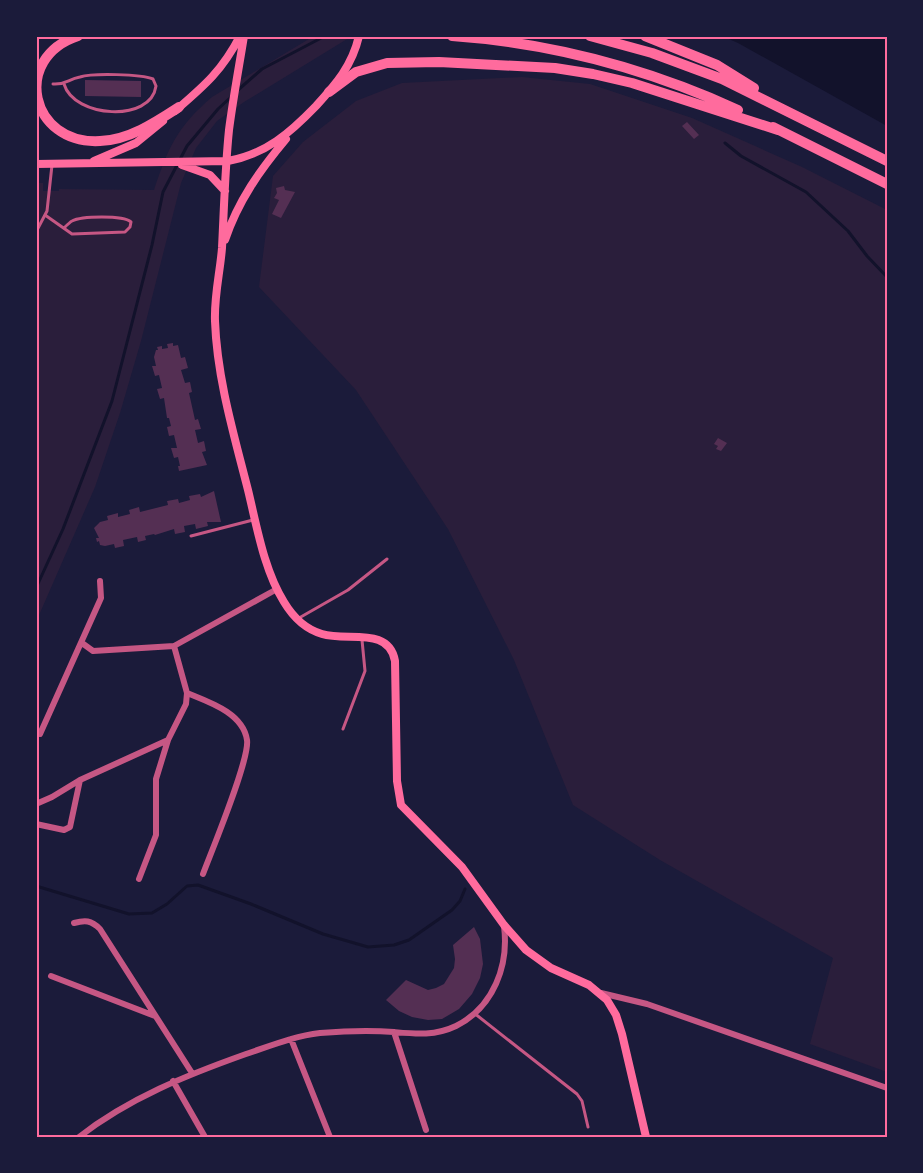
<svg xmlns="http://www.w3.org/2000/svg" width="923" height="1173" font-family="'Public Sans',sans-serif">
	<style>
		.green { fill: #2a1e3b }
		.water { fill: #12122b }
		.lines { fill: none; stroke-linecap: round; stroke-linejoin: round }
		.stream { stroke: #12122b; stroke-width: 3 }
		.building { fill: #542f53 }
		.service { stroke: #c65784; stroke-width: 3 }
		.minor { stroke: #c65784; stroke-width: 6 }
		.secondary { stroke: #ff6b9d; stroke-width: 8 }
		.motorway { stroke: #ff6b9d; stroke-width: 10 }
		.neatline { fill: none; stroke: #ff6b9d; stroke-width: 2 }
	</style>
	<rect width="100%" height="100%" fill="#1b1b3a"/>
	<!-- green -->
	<path class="green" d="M314,36h38l-108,66 -27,19 -21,27 -15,35 -40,158 -21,72 -25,74 -59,135v-439h7v8h16v-2l95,1c14,-42 23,-63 58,-93z
		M522,77l68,7 102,34 110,49 85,43v862l-77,-28 23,-86 -173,-98 -87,-55 -59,-145 -66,-131 -92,-139 -97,-103 14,-111 30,-34 53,-41 46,-18z"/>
	<!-- water -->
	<path class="water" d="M722,36h165v90l-149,-83z"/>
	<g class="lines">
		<!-- stream -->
		<path class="stream" d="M238,90l24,-21 63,-33
			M725,143l16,13 65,36 42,39 19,25 20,21
			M36,588l27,-59 49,-128 40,-156 11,-53 24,-46 31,-37 13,-12
			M36,886l93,28 23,-1 15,-9 20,-18 11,-1 53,19 72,30 45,13 26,-2 15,-5 43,-30 8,-9 5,-12"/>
	</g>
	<!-- building -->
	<path class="building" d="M85,80l56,1v16l-56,-1z
		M687,122l12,13 -5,4 -12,-13z
		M284,186l1,4 10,2 -14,26 -9,-4 7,-14 -5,-2 3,-5 -1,-5z
		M173,343v3l5,-1 3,13 4,-1 3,11 -7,2 4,13 5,-1 2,10 -3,1 6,27 3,-1 3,10 -6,1 3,13 6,-2 2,10 -4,1 5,13 -28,6 -1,-5h2l-2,-9 -4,1 -3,-10h6l-3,-13 -5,1 -2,-9 4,-1 -2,-8h-2l-3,-20 -4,1 -3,-10 5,-1 -3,-13 -4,1 -3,-10h4l-2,-9 2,-7h2l-1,-3 5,-1v3l6,-1 -1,-4z
		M718,438l9,5 -6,8 -5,-2 2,-3 -4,-2z
		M214,491l7,31h-14l1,4 -12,3 -1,-5 -11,2 1,6 -10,2 -1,-5 -19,6 -1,-1 -9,2 1,4 -8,2 -1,-5 -14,3 1,6 -9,2 -1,-4 -9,2 -5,-1 -1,-4 -2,1 -1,-4h3l-5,-10 6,-6 8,-2 -1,-4 11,-3v4l12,-3 -1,-4 10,-3 1,5 28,-7 -1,-4 11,-2 1,4 11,-3 -1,-4 11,-2 1,3z
		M474,927l6,12 3,25 -3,14 -8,16 -13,15 -17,10 -14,1 -16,-3 -13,-6 -13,-11 20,-20 22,10 8,-2 8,-4 10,-16 1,-9 -2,-14z"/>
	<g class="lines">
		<!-- service -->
		<path class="service" d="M53,84c13,1 15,-5 27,-7 12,-4 61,-3 73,2l3,7c-5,37 -82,32 -92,-2
			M45,215l27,19 53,-2 5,-5 1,-5c-8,-7 -50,-6 -59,-1 -2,1 -7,6 -8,7
			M36,232l11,-21 5,-46
			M191,536l62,-16
			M299,618l49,-28 39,-31
			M343,729l22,-58 -3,-31
			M474,1013l103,81 5,7 6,26"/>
		<!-- minor -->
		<path class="minor" d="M82,643l11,8 81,-5 103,-57
			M187,693c22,9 56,20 60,47 3,19 -35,110 -44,134
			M40,734l61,-136 -1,-17
			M36,804l16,-7 28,-17 88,-40
			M36,824l28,6 6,-3 10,-47
			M139,879l17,-44v-56l12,-39 18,-36 1,-11 -13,-47
			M74,923c11,-3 17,-3 26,6l92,144
			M51,976l104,40
			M601,993l46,11 240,84
			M394,1032l32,98
			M291,1039l39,98
			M173,1081l32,56
			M79,1137c50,-39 108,-62 167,-83 24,-8 48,-18 74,-21 24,-2 50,-3 74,-1 22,2 41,4 62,-6 38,-19 53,-61 48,-100"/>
		<!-- secondary -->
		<path class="secondary" d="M244,36c-5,31 -11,63 -15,94 -4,39 -5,79 -7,118 -2,25 -8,48 -7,73 2,57 19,114 33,169 9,37 16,80 36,112 9,15 21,27 38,32 25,8 67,-8 73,27l2,120 4,24 61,62 42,58 22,25 25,18 38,17 18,15 9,15 6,19 24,103
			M175,111c29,-25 47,-40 65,-75
			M94,161l42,-18 27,-22
			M36,164l192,-3c38,-7 62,-28 88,-55 20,-22 36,-40 43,-70
			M182,165l28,10 15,16
			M225,240c13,-39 35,-70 61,-101"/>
		<!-- motorway -->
		<path class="motorway" d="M78,36c-67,22 -48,109 22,105 29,-1 56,-19 79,-34
			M452,36c100,7 194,32 286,74
			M590,36l62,17 70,26 165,82
			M645,36l72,29 37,23
			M329,92l27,-20 31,-9 52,-1 116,6 38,6 39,9 146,47
			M773,127l114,57"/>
	</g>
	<!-- border -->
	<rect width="923" height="1173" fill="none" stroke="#1b1b3a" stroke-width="75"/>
	<rect x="38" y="38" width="848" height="1098" class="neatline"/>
</svg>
